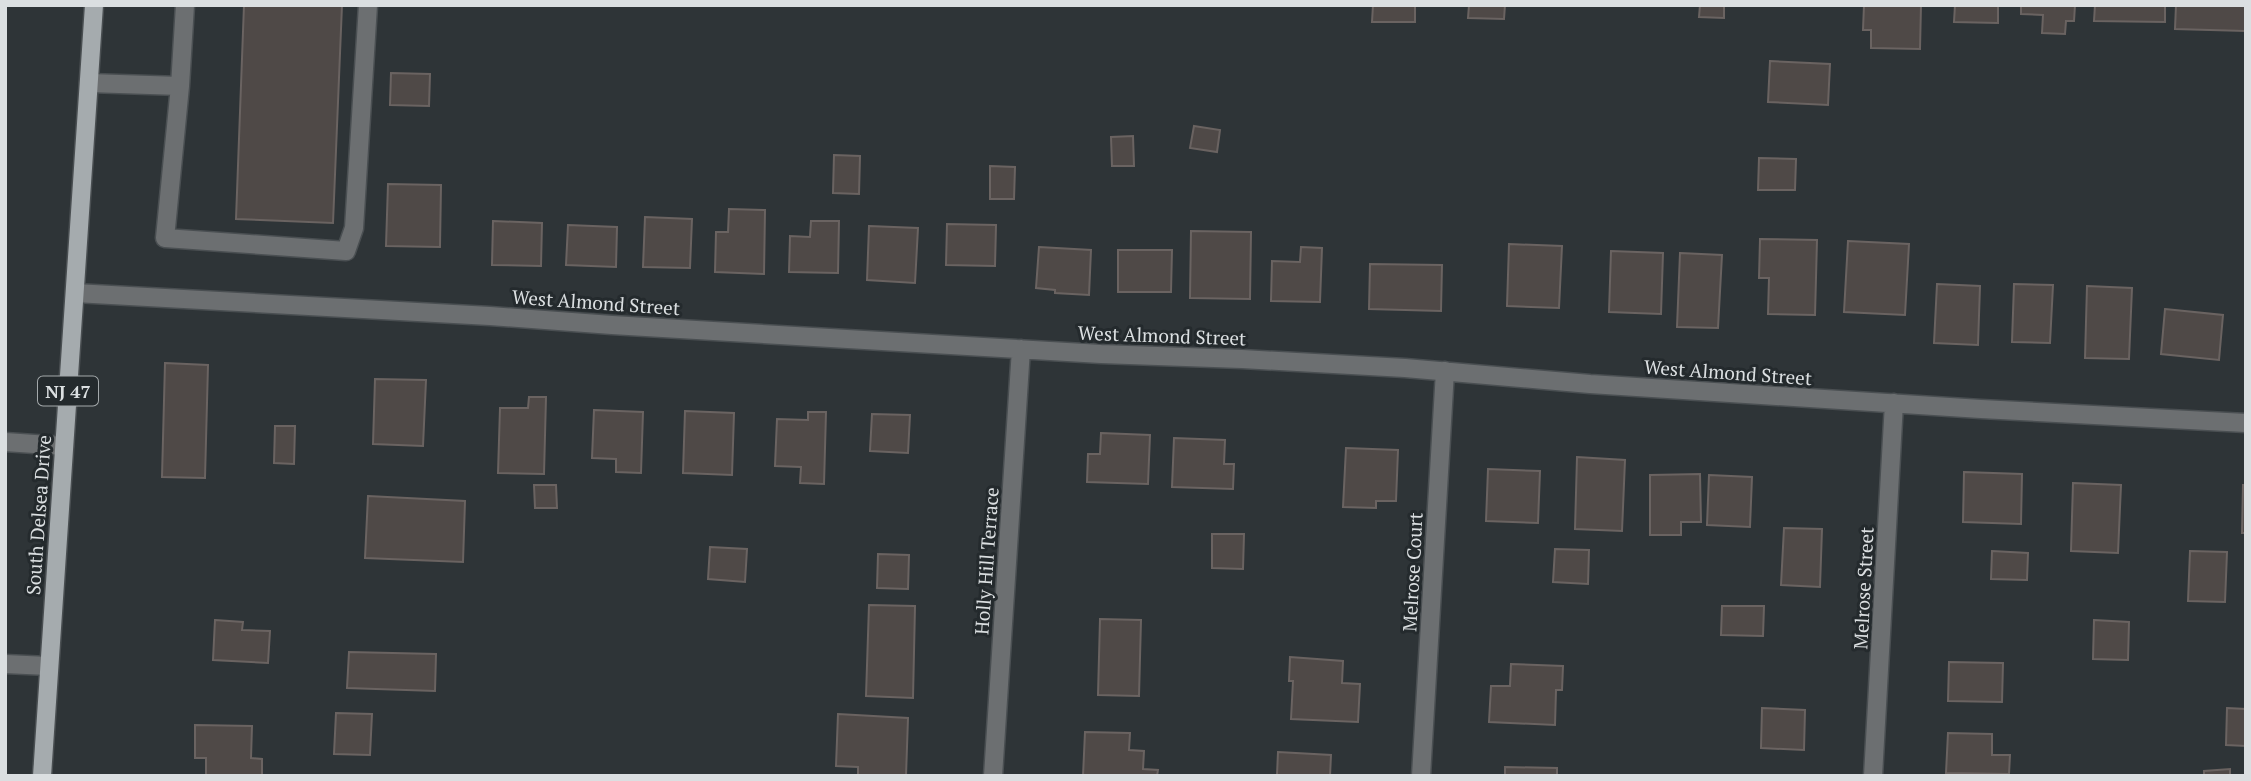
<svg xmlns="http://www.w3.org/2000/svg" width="2251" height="781" font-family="'PT Serif',serif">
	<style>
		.building { fill: #4f4947; stroke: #6a6361; stroke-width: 2 }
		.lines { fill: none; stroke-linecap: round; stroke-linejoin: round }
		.minor-casing { stroke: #4a4f52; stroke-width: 21 }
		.major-casing { stroke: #4a4f52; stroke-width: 21 }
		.minor { stroke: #6c6f71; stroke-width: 18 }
		.major { stroke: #a5abae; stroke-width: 18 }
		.labels { text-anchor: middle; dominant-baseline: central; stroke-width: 6; stroke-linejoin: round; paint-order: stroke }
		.shield { fill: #242a2d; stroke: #a4a9ab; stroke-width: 2 }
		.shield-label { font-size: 18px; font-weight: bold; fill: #dbdfe1 }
		.street-label { font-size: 19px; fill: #dbdfe1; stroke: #242a2d }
	</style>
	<rect width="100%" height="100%" fill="#2e3437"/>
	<!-- building -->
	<path class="building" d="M244,5h98l-9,218 -97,-4z
		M1373,5h42v17h-43z
		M1469,5h36l-1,14 -36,-1z
		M1700,5h24v13l-25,-1z
		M1864,5h57l-1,44 -49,-1v-18h-8z
		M1955,5h43v18l-44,-1z
		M2021,5h54l-1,16h-8l-1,13 -23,-1 1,-18 -22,-1z
		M2095,5h70v17l-71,-1z
		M2176,5h70l-1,26 -70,-2z
		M1770,61l60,3 -2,41 -60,-3z
		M391,73l39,1 -1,32 -39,-1z
		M1194,126l26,4 -3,22 -27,-4z
		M1133,136l1,30h-22l-1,-29z
		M834,155l26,1 -1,38 -26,-1z
		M1759,158l37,1 -1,31h-37z
		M990,166l25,1 -1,32h-24z
		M388,184l53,1 -1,62 -54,-1z
		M729,209l36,1 -1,64 -49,-2 1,-40h12z
		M645,217l47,2 -2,49 -47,-1z
		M493,221l49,2 -1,43 -49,-1z
		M811,221h28l-1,52 -49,-1 1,-36 20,1z
		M947,224l49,1 -1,41 -49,-1z
		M568,225l49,2 -1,40 -50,-2z
		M869,226l49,2 -3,55 -48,-3z
		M1191,231l60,1 -1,67 -60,-1z
		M1760,239l57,1 -2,75 -47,-1 1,-36h-10z
		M1848,241l61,3 -4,71 -61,-3z
		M1509,244l53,2 -3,62 -52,-2z
		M1039,247l52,3 -2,45 -34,-2v-3l-19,-2z
		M1301,247l21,1 -2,54 -49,-1 1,-40 28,1z
		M1118,250h54l-1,42h-53z
		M1611,251l52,2 -2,61 -52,-2z
		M1680,253l42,2 -4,73 -41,-1z
		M1370,264l72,1 -1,46 -72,-2z
		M1937,284l43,2 -2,59 -44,-2z
		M2014,284l39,1 -3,58 -38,-1z
		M2087,286l45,2 -3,71 -44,-1z
		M2165,309l58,6 -4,45 -58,-6z
		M165,363l43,2 -3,113 -43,-1z
		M375,379l51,1 -3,66 -50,-2z
		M529,397h17l-2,77 -46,-1 2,-65h28z
		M594,410l49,2 -2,61 -25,-1v-13l-24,-1z
		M685,411l49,2 -2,62 -49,-2z
		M808,412h18l-2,72 -24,-1 1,-16 -26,-1 2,-47 31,1z
		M872,414l38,1 -2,38 -38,-2z
		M275,426h20l-1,38 -20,-1z
		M1101,433l49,2 -2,49 -61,-2 1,-28h12z
		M1174,438l51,2 -1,24h10l-1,25 -61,-2z
		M1346,448l52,2 -2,51h-20v7l-33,-1z
		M1577,457l48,3 -3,71 -47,-2z
		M1488,469l52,2 -2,52 -52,-2z
		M1964,472l58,2 -1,50 -58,-2z
		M1700,474l1,48h-20v13h-31v-60z
		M1709,475l43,2 -2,50 -43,-2z
		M2073,483l48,2 -3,68 -47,-2z
		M534,485h22l1,23h-22z
		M2243,485h3v48h-4z
		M368,496l97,5 -2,61 -98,-4z
		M1784,528l38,1 -2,58 -39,-2z
		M1212,534h32l-1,35 -31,-1z
		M710,547l37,2 -2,33 -37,-3z
		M1555,549l34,1 -1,34 -35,-2z
		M1992,551l36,2 -1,27 -36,-1z
		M2190,551l37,1 -2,50 -37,-1z
		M878,554l31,1 -1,34 -31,-1z
		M869,605l46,1 -2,92 -47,-2z
		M1722,606h42l-1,30 -42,-1z
		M1100,619l41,1 -2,76 -41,-1z
		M215,620l28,2 -1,8 28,1 -2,32 -55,-3z
		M2094,620l35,2 -1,38 -35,-1z
		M349,652l87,2 -1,37 -88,-3z
		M1290,657l53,4 -1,22 18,1 -2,38 -67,-3 2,-38h-4z
		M1949,662l54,1 -1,39 -54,-1z
		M1511,664l52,2 -1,24h-6l-1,35 -66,-3 2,-36h19z
		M1762,708l43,2 -1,40 -43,-2z
		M2227,708l19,1v37l-20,-1z
		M336,713l36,1 -2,41 -36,-1z
		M838,714l70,4 -2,58h-48v-9l-22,-1z
		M195,725l57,1 -1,32 11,1v17l-56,-1v-17h-11z
		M1085,732l45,1 -1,17 15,1 -1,18 15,1 -1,6h-74z
		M1948,733l44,1v21h18l-1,19 -63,-1z
		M1278,752l53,3 -1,21 -53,-1z
		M1505,767l52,1v8h-52z
		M2230,769v7h-26v-5z"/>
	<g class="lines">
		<!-- minor casing -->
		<g class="minor-casing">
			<path id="minor" d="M185,5l-5,81 -15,152 181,13 8,-23 14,-223
				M89,83l91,3
				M75,293l415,23 122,9 489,29 141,5 163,9 185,16 391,25 265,14
				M5,442l59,4
				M5,664l43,2
				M993,776l28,-427
				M1421,776l24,-405
				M1873,776l21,-373"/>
		</g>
		<!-- major casing -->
		<g class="major-casing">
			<path id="major" d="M42,776l52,-771"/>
		</g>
		<!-- minor -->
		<use href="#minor" class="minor"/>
		<!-- major -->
		<use href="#major" class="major"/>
	</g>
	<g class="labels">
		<!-- shield labels -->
		<rect class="shield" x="38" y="376.5" width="60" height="29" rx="5"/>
		<g class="shield-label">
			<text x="68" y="391">NJ 47</text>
		</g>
		<!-- street labels -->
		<g class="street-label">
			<text transform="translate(596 302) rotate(4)">West Almond Street</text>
			<text transform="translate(1162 335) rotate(2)">West Almond Street</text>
			<text transform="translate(1728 372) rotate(4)">West Almond Street</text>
			<text transform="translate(38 515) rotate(-86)">South Delsea Drive</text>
			<text transform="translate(986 561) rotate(-86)">Holly Hill Terrace</text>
			<text transform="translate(1412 572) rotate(-87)">Melrose Court</text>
			<text transform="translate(1863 588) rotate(-87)">Melrose Street</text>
		</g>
	</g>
	<!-- border -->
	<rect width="2251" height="781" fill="none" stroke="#dbdfe1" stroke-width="14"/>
</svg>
